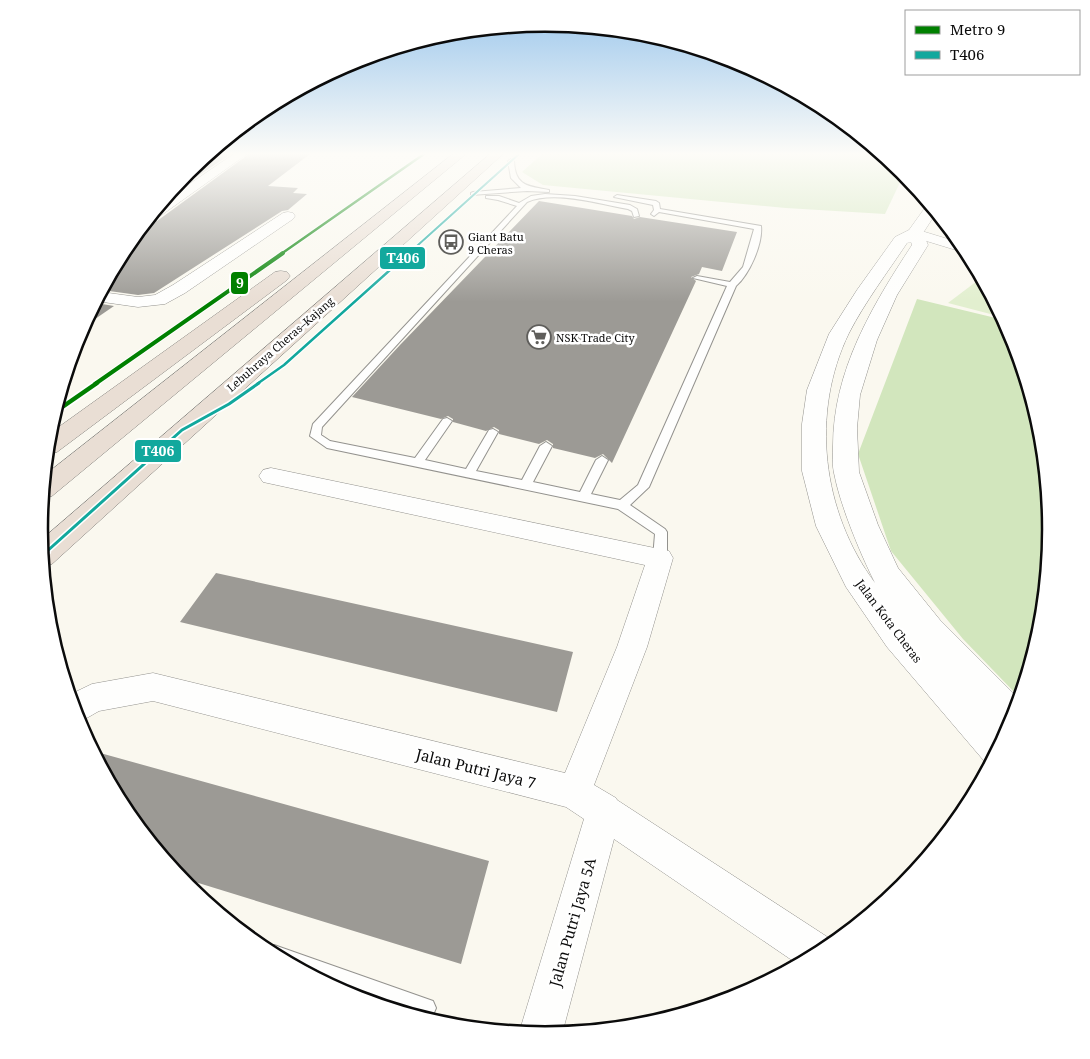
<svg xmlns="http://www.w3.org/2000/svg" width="1090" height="1059" font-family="'Noto Serif',serif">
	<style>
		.green { fill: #e2efcf }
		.forest { fill: #d2e6bd }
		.building { fill: #9c9a95 }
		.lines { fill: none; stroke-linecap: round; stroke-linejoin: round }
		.service-casing { stroke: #93928e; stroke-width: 2 }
		.minor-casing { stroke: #93928e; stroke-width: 1 }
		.tertiary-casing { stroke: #93928e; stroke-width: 1 }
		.motorway-casing { stroke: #807f7b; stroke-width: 1 }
		.service { fill: #fefefd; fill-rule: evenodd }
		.minor { fill: #fefefd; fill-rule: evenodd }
		.tertiary { fill: #fefefd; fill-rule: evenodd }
		.motorway { fill: #e9ded4; fill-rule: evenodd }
		.bus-1-far3-casing { stroke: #fff; stroke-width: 4 }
		.bus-1-far2-casing { stroke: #fff; stroke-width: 5 }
		.bus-1-far1-casing { stroke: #fff; stroke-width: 6 }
		.bus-1-casing { stroke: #fff; stroke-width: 8 }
		.bus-1-far3 { stroke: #12a89d; stroke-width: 2 }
		.bus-1-far2 { stroke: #12a89d; stroke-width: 2.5 }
		.bus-1-far1 { stroke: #12a89d; stroke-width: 3 }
		.bus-1 { stroke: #12a89d; stroke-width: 4.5 }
		.metro-1-far2-casing { stroke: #fff; stroke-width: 4.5 }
		.metro-1-far1-casing { stroke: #fff; stroke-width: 6 }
		.metro-1-casing { stroke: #fff; stroke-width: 8 }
		.metro-1-far2 { stroke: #008000; stroke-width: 2.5 }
		.metro-1-far1 { stroke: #008000; stroke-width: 4 }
		.metro-1 { stroke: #008000; stroke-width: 4.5 }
		.labels { text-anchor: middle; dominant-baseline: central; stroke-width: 5; stroke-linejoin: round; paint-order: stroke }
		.far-poi-label { font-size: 11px; fill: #0b0b0b; stroke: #fff; text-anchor: start }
		.far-street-label { font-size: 11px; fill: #0b0b0b; stroke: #fff }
		.street-label { font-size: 12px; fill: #0b0b0b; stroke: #fff }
		.near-street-label { font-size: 15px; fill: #0b0b0b; stroke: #fff }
		.rim { fill: none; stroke: #0b0b0b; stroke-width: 2.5 }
		.line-badge { stroke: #fff; stroke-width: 2 }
		.badge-label { font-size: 14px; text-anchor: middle; font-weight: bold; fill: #fff }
	</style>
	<rect width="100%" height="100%" fill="#faf8ef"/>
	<!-- green -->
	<path class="green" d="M981,278l21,39 -54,-14z"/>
	<!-- forest -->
	<path class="forest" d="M542,154h338l24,20 -19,40 -99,-6 -243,-23 -21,-13z
		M917,299l87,21 8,16 29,95 10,99 -10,98 -21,70 -57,-59 -72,-88 -33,-97z"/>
	<!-- building -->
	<path class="building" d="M210,154h21l-65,43 22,-25z
		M249,154h61l-42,32 30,2 -5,5 14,1 -19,16 -6,1 -128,82 -16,2 -36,-5 23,-42 22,-27h10z
		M539,201l93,15 2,3 6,-2 97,15 -15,39 -20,-4 -3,7 -8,3 5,4 -84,182 -9,-9 -8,4 -42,-10v-4l-6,-4 -8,4 -40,-10v-4l-5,-3 -8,4 -33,-9v-3l-5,-3 -7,3 -89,-22 48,-52z
		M96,303l18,3 -32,22z
		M216,573l357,79 -16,60 -377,-90z
		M93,751l396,110 -28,103 -282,-87 -55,-67z"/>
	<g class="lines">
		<!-- service casing -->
		<g class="service-casing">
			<path id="service" d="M511,159l3,2c1,26 15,25 35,29v2l-22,-1 -56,4v-2l2,-1 48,-4 -10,-10 -3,-17z
				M545,194l30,2 55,9 7,4 2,7 -5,1 -2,-6 -4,-2c-28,-5 -74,-19 -101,-7l-205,225 -1,8 9,6 85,17 28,-39 4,-1 5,3 -27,39 41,9 23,-39 4,-1 5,3 -22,39 46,9 18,-34 6,-4 6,4 -19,36 47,10 16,-32 6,-4 6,4 -17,34 29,6 18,-15 89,-199 -34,-8 4,-2 33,6 13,-15 11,-38 -95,-17 -5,4 -3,-2 3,-4 -1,-5 -39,-8 3,-2 39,6 3,2 1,6 101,17c2,18 -12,49 -25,60l-87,201 -19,18 35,24 2,3v26l-2,4h-10l-2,-4 2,-24 -37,-25 -291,-61 -17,-12 3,-12 204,-218 -19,-6 -12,-2v-2h13l20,7 12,-7z
				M274,945l159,56 3,7 -3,7 -7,3 -99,-34 -61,-33 1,-3z"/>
		</g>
		<!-- minor casing -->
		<g class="minor-casing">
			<path id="minor" d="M234,154h13l-91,65 -8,1 15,-18z
				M288,212l5,1 2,3 -2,3 -108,74 -20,11 -27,3 -42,-6 5,-9 37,5 17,-2 18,-10 110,-72z
				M915,229l46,14 8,11 -59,-18 -2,-3 2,-3z
				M271,468l398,83 4,7 -26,89 -53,138 22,13 1,2 215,140 2,4 -8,6 -27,15 -185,-126 -52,195 -17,1 -26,-2 65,-214 -18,-12 -413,-106 -54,10 -21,12 -9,-28 23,-11 61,-11 412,100 52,-126 28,-82 -382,-83 -4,-6 4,-6z"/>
		</g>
		<!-- tertiary casing -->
		<g class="tertiary-casing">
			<path id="tertiary" d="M929,204l7,9 -13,20 5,12 -31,50 -20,45 -17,55 -3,33 2,44 19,53 20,43 42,52 79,79 -11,33 -4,-1 3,2 -17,31 -5,-2 -98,-115 -41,-60 -30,-61 -14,-55v-47l5,-34 22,-56 28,-44 38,-53 14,-7 18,-25zM911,242l1,3c-40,61 -79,126 -79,201 0,9 -1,19 1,27 6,32 26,80 41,110 -53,-71 -65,-170 -26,-250 16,-31 38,-60 58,-90z"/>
		</g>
		<!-- motorway casing -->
		<g class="motorway-casing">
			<path id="motorway" d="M453,154h13l-414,342 -10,3 3,-24z
				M490,154h13l-451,410 -9,3 -3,-26z
				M281,271l6,1 3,4 -3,4 -230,172 -10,2 2,-20 226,-162z"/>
		</g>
		<!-- service -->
		<use href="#service" class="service"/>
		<!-- minor -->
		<use href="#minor" class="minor"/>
		<!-- tertiary -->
		<use href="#tertiary" class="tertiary"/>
		<!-- motorway -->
		<use href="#motorway" class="motorway"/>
		<!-- bus-1-far3 casing -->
		<g class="bus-1-far3-casing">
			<path id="bus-1-far3" d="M408,254l111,-100"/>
		</g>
		<!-- bus-1-far2 casing -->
		<g class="bus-1-far2-casing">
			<path id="bus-1-far2" d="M257,384l27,-19 125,-112"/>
		</g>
		<!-- bus-1-far1 casing -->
		<g class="bus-1-far1-casing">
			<path id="bus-1-far1" d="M45,553l137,-123 47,-26 30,-21"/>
		</g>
		<!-- bus-1 casing -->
		<g class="bus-1-casing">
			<path id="bus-1" d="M42,556l5,-4"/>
		</g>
		<!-- bus-1-far3 -->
		<use href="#bus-1-far3" class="bus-1-far3"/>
		<!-- bus-1-far2 -->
		<use href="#bus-1-far2" class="bus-1-far2"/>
		<!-- bus-1-far1 -->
		<use href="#bus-1-far1" class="bus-1-far1"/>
		<!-- bus-1 -->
		<use href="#bus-1" class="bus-1"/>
		<!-- metro-1-far2 casing -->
		<g class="metro-1-far2-casing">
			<path id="metro-1-far2" d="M281,254l143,-100"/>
		</g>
		<!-- metro-1-far1 casing -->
		<g class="metro-1-far1-casing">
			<path id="metro-1-far1" d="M95,384l188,-131"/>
		</g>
		<!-- metro-1 casing -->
		<g class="metro-1-casing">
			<path id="metro-1" d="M55,412l42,-29"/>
		</g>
		<!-- metro-1-far2 -->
		<use href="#metro-1-far2" class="metro-1-far2"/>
		<!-- metro-1-far1 -->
		<use href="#metro-1-far1" class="metro-1-far1"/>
		<!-- metro-1 -->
		<use href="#metro-1" class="metro-1"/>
	</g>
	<!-- sky -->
	<linearGradient id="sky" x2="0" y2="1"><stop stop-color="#9ac6ec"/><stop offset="0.51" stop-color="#fdfcf8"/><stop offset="1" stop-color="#fdfcf8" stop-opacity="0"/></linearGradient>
	<rect width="1090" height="302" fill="url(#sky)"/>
	<!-- icons -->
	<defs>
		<g id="bus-ring" transform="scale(1.25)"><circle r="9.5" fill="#fff" stroke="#5f5e5b" stroke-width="1.5"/><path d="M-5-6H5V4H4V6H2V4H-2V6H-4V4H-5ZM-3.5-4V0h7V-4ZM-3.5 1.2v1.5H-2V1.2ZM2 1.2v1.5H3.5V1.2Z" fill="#5f5e5b"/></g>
		<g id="supermarket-ring" transform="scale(1.25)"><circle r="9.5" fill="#fff" stroke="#5f5e5b" stroke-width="1.5"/><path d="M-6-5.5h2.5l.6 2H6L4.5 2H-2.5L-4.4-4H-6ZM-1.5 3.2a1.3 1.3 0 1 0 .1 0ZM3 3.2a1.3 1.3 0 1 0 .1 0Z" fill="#5f5e5b"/></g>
	</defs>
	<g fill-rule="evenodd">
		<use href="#bus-ring" x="451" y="242"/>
		<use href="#supermarket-ring" x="539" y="337"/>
	</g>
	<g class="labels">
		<!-- far-poi labels -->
		<g class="far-poi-label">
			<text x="468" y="236">Giant Batu<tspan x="468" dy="13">9 Cheras</tspan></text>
			<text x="556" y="337">NSK Trade City</text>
		</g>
		<!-- far-street labels -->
		<g class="far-street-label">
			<text transform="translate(280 344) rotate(-41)">Lebuhraya Cheras–Kajang</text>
		</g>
		<!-- street labels -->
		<g class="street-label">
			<text transform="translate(889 621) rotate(53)">Jalan Kota Cheras</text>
		</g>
		<!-- near-street labels -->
		<g class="near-street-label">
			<text transform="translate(476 768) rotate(14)">Jalan Putri Jaya 7</text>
			<text transform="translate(572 922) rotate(-74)">Jalan Putri Jaya 5A</text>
		</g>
	</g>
	<!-- crop -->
	<path d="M0 0H1090V1059H0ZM48 529a497 497 0 1 1 994 0a497 497 0 1 1-994 0Z" fill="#fff" fill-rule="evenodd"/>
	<path class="rim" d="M48 529a497 497 0 1 1 994 0a497 497 0 1 1-994 0Z"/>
	<g class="line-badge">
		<rect x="379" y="246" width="47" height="24" rx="5" fill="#12a89d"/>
		<rect x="230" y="271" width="19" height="24" rx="5" fill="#008000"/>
		<rect x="134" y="439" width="48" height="24" rx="5" fill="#12a89d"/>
	</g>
	<g class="badge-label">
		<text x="403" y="263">T406</text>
		<text x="240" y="288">9</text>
		<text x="158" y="456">T406</text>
	</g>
	<!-- legend -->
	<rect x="905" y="10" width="175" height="65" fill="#ffffff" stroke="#9d9d9d"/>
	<rect x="915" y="26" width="25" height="8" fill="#008000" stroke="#9d9d9d"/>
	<text x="950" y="35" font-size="15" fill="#0b0b0b">Metro 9</text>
	<rect x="915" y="51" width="25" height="8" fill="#12a89d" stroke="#9d9d9d"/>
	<text x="950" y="60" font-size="15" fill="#0b0b0b">T406</text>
</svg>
